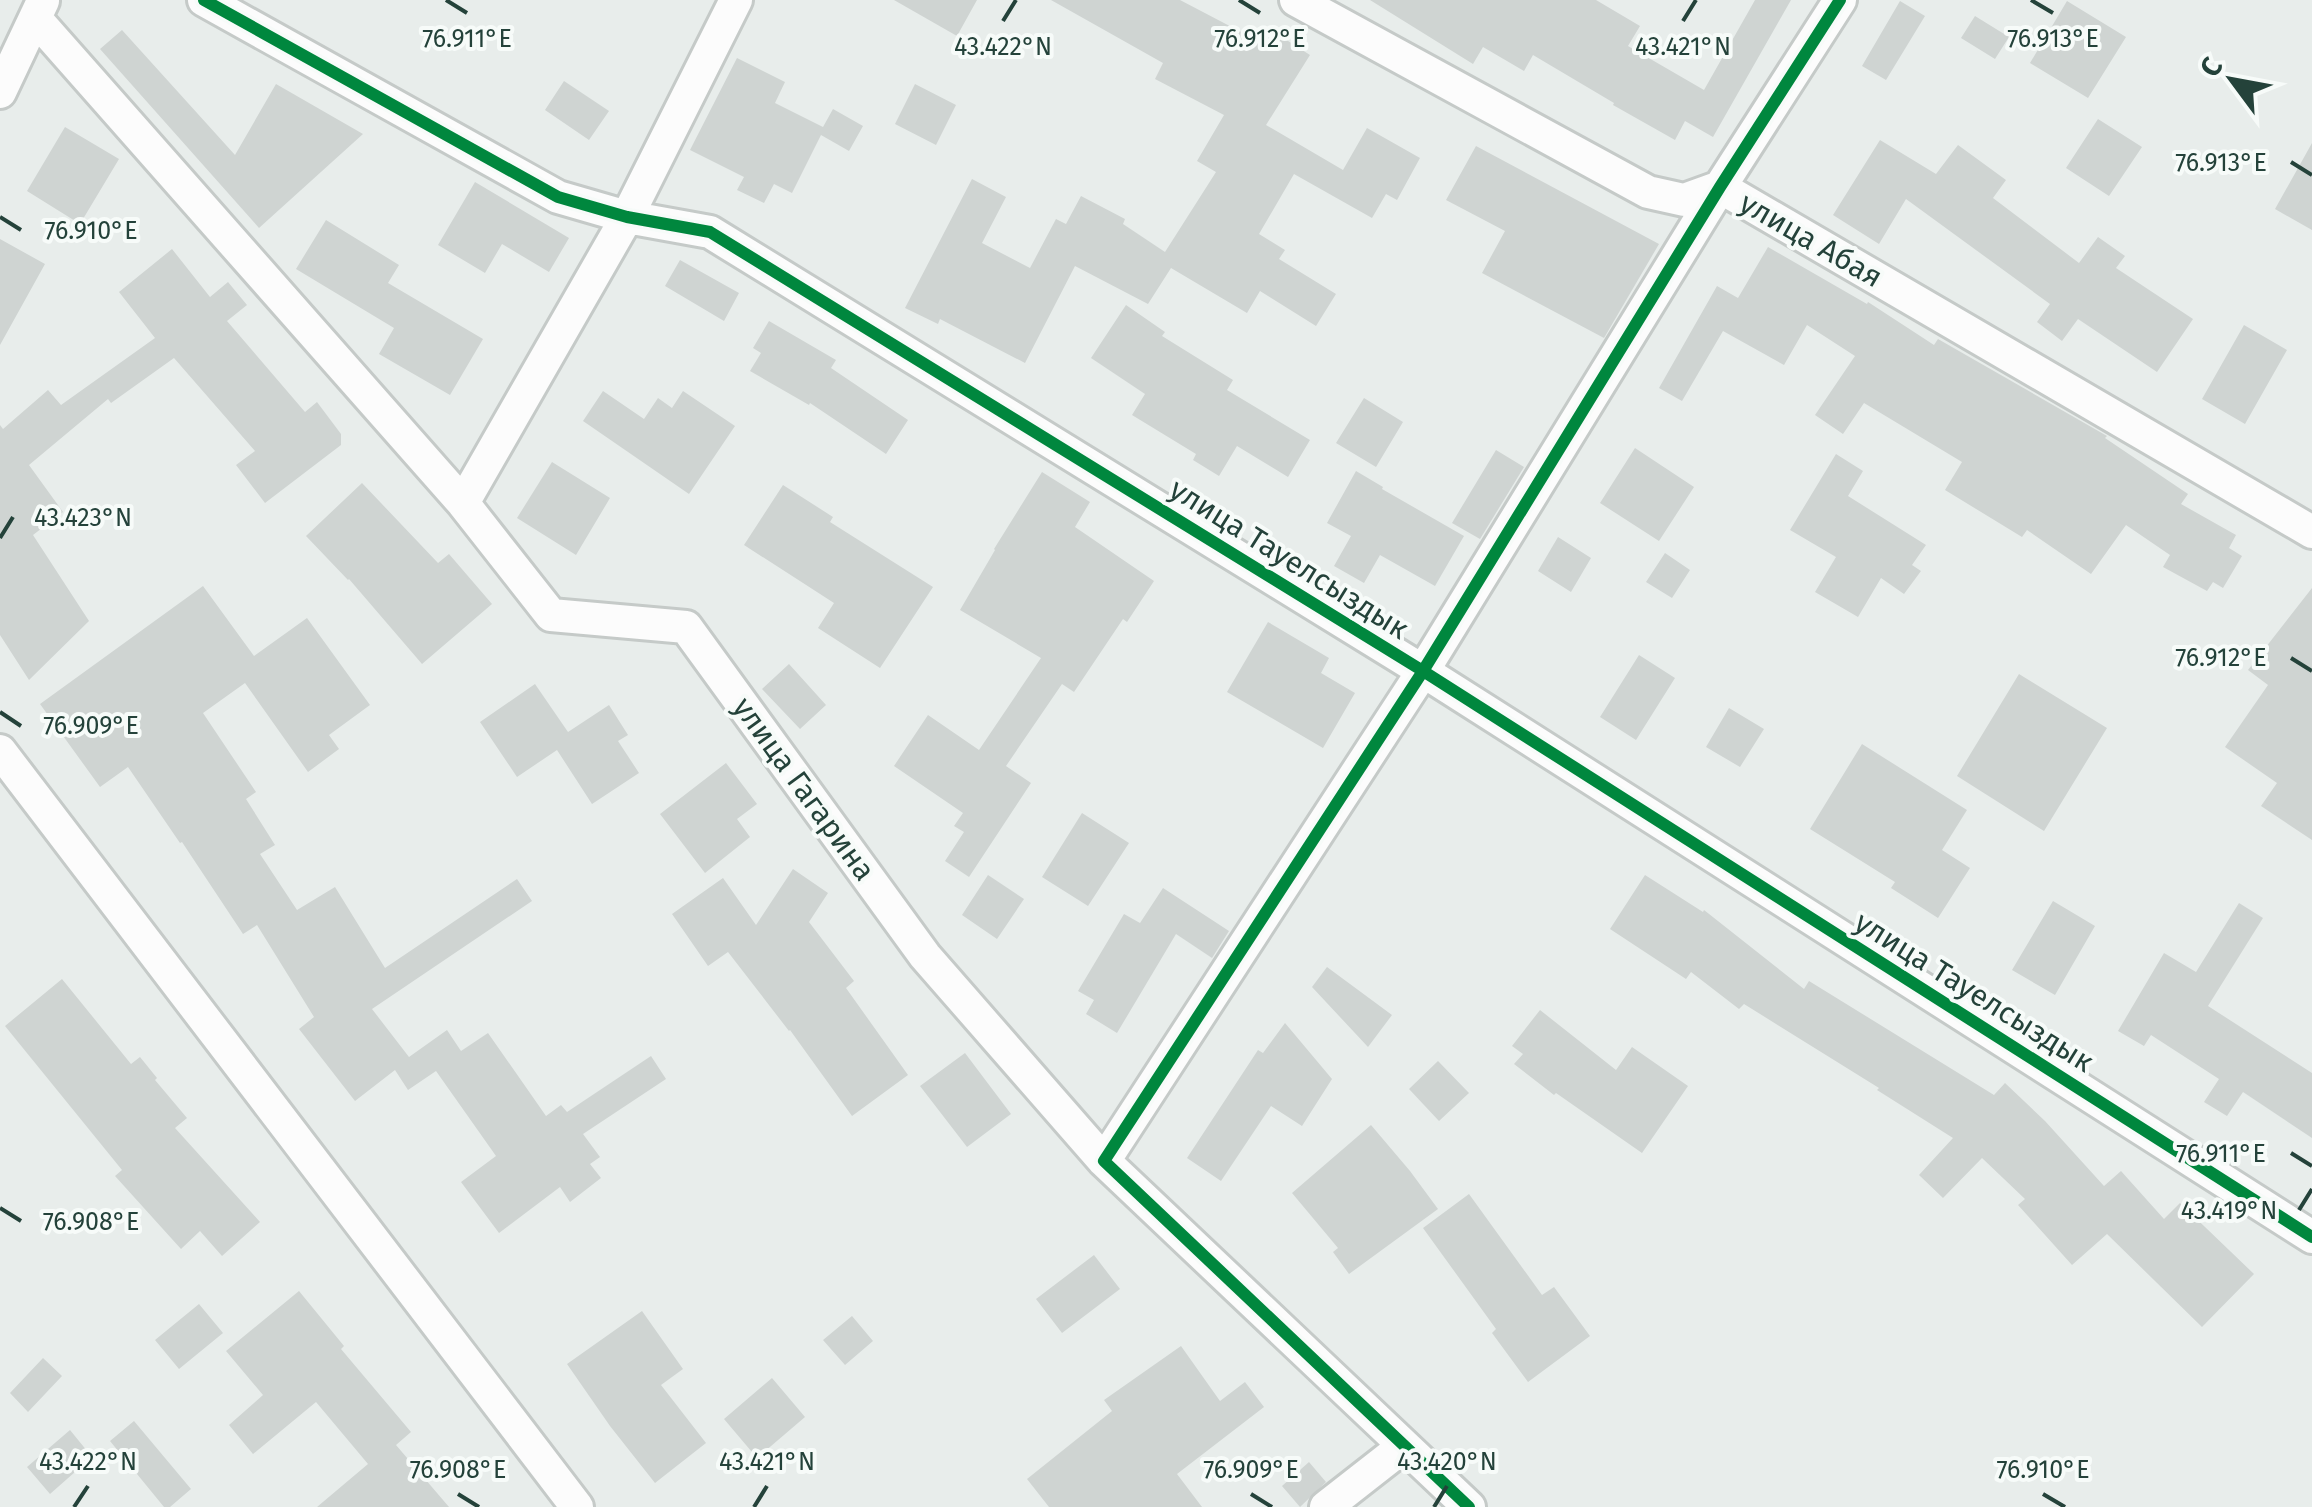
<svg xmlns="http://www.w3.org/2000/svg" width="2312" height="1507" font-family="'Fira Sans',sans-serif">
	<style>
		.building { fill: #cfd4d2 }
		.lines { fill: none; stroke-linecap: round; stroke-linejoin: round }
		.minor-casing { stroke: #c5cac8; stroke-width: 38 }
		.minor { stroke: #fcfcfc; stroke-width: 32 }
		.cycleway-casing { stroke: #f7fbf9; stroke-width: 19 }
		.cycleway { stroke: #00873e; stroke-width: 12 }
		.ticks { fill: none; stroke: #24423a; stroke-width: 4 }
		.labels { text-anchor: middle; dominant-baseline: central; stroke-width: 8; stroke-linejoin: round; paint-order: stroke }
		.street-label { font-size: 30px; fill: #24423a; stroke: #f7fbf9 }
		.ticks-label { font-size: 25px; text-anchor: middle; fill: #24423a; stroke: #f7fbf9; stroke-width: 8; stroke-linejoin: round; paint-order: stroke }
	</style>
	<rect width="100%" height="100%" fill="#e8edeb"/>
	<!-- building -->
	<path class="building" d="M894,0h83l-20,36z
		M1051,0h129l86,45 8,-13 36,23 -44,70 77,45 24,-42 53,30 -23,42 -11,-6 -14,24 -78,-44 -35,60 26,16 -6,9 57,35 -20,32 -56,-35 -13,22 -76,-45 -23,36 -73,-38 -50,97 -85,-44 -2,5 -33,-16 67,-129 34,18 -24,46 48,25 26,-49 10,5 15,-28 44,23 -2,5 42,28 51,-80 -19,-11 27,-46 -69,-36 8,-16z
		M1370,0h226l44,26 -12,20 76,44 51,-90h36l-78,137 -28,-16 -10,19 -62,-35 1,-2 -81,-48 -9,16 -41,-24 -10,17z
		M1900,1l25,15 -39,64 -24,-14z
		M2067,1l59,36 -38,61 -58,-35z
		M1975,16l34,21 -14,22 -34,-21z
		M122,30l113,125 41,-71 87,50 -104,94 -159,-179z
		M737,58l48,24 -10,21 48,24 10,-18 30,17 -14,25 -28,-16 -29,58 -18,-9 -10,19 -27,-13 7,-13 -54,-27z
		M564,81l45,30 -20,29 -44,-30z
		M915,84l41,21 -20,40 -41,-21z
		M2098,119l44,28 -33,49 -43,-28z
		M65,127l54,32 -39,65 -53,-33z
		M1880,140l56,34 22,-29 48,35 -13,18 86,65 19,-26 27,19 -9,12 77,51 -36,53 -79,-53 -16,22 -25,-19 13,-18 -144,-105 -27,45 -46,-29z
		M2312,143v87l-37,-21z
		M1476,146l183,98 -55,94 -122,-65 23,-42 -59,-31z
		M475,182l94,56 -20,34 -47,-28 -17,29 -47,-28z
		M326,220l73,45 -11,18 95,56 -33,56 -71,-41 15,-26 -98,-59z
		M0,239l45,25 -45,81z
		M1768,247l99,57 1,-2 66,43 4,-6 169,97 -2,2 83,56 -7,10 55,31 -7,13 13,8 -19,32 -10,-6 -6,9 -44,-24 7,-12 -44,-30 -35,49 -64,-44 -5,7 -77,-47 17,-28 -98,-59 -21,31 -28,-19 40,-59 -48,-31 -23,40 -61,-34 -41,70 -23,-13 58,-102 21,12z
		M172,249l38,48 18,-15 19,23 -20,16 78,91 12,-10 24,32v11l-76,58 -29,-38 19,-14 -81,-93 -63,45 -3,-4 -79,66 34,47 -30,23 56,86 -60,59 -29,-45v-210l3,4 45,-39 13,15 94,-67 -36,-46z
		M680,260l59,33 -15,28 -59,-35z
		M1126,305l39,27 -3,4 71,44 -6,10 83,50 -22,37 -51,-31 -18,30 -26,-16 3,-6 -64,-39 13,-21 -54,-36z
		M769,321l67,39 -5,8 77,52 -22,34 -76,-51 -1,2 -59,-34 11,-18 -8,-5z
		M2244,325l43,25 -42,74 -43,-25z
		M603,391l41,28 14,-21 14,10 11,-17 52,35 -46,68 -106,-73z
		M1364,398l39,24 -27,45 -40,-24z
		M1635,448l59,39 -35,54 -59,-38z
		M1496,450l28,17 -44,72 -28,-16z
		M1836,454l27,17 -15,25 78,49 -14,20 9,6 -17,23 -23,-16 -23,39 -43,-25 21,-35 -46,-27z
		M552,462l58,36 -34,57 -59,-37z
		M1356,471l27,16 -1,2 82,47 -29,50 -55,-31 -16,28 -30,-17 17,-30 -24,-13z
		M1042,472l48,30 -15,25 79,54 -27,41 -4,-3 -49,73 -12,-8 -56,82 25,17 -62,94 -24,-16 19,-29 -10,-6 9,-13 -69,-47 34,-51 51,35 62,-92 -81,-48 35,-60 -1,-1z
		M362,483l76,80 11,-9 43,50 -70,60 -73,-85 -1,1 -42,-44z
		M783,485l50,32 -3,5 103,65 -53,81 -62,-40 16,-25 -90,-58z
		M1558,537l33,21 -20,34 -33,-21z
		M1665,553l25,17 -18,28 -26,-16z
		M203,586l51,70 53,-38 63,87 -41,30 10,14 -31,23 -63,-89 -42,30 53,79 -10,7 29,46 -15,9 37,56 38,-23 50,81 132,-89 15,22 -160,108 37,48 38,-27 14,21 27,-18 58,83 15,-11 6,7 84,-56 15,23 -83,55 17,23 -10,7 11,14 -31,24 -10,-15 -61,46 -38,-51 35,-26 -60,-85 -28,19 -13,-20 -40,31 -56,-72 15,-12 -57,-92 -14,9 -61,-92 -2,1 -52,-76 -28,20 -60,-83z
		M2312,588v252l-51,-34 16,-23 -52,-36 43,-62 -20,-15z
		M1268,622l61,36 -8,15 34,20 -32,55 -96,-56z
		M1639,655l36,23 -39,62 -36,-23z
		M789,664l37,41 -26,24 -38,-40z
		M2019,674l88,54 -63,103 -87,-55z
		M535,684l33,48 41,-27 19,30 -10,6 21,32 -47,31 -35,-54 -40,27 -37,-55z
		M1729,708l35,21 -24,38 -34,-20z
		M1862,744l105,66 -25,40 28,18 -32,50 -47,-30 4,-6 -85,-53z
		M726,763l31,41 -20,15 13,18 -45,36 -45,-59z
		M1082,813l47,30 -41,63 -46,-29z
		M793,869l35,24 -19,29 45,59 -8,7 62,87 -56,41 -62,-86 -1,1 -61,-79 -20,14 -36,-52 51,-36 33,47z
		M988,875l36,24 -27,40 -35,-24z
		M1645,875l58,37 1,-2 100,79 5,-8 185,114 11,-12 40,38 59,65 17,-15 43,48 16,-16 74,71 -52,53 -95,-93 -35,31 -54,-60 7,-6 -43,-41 -39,40 -24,-23 34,-37 -76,-48 2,-2 -135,-84 -5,5 -48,-37 -5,7 -76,-50z
		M1163,888l66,43 -17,27 -36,-24 -59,99 -31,-19 8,-14 -16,-9 46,-77 16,9z
		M2053,901l42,25 -40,69 -43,-25z
		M2239,903l24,15 -55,88 104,67v65l-69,-46 -16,24 -23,-14 15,-23 -68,-44 -7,11 -26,-15 46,-78 32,19z
		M1327,967l65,48 -24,32 -56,-60z
		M62,979l69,85 9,-7 17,21 -2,2 32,38 -12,10 85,94 -38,34 -22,-25 -19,18 -66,-73 7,-6 -117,-144z
		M1540,1010l76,60 16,-23 56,39 -46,67 -86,-60 -2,2 -40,-31 9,-10 -11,-8z
		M1285,1023l47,56 -30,47 -31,-20 -50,75 -34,-23 71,-108 5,3z
		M965,1053l46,61 -44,33 -47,-61z
		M1438,1061l31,32 -30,28 -30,-32z
		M1371,1125l39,46 28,38 -89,65 -16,-22 5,-4 -46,-55z
		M1469,1194l73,101 12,-8 36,49 -62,46 -36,-49 4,-4 -73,-101z
		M1094,1255l26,34 -58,44 -26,-34z
		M299,1291l45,55 -3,3 70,83 -15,13 53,62h-132l51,-43 -52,-62 -63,52 -24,-29 34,-30 -37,-44z
		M199,1304l24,29 -44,36 -24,-29z
		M642,1311l41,58 -22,16 45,58 -51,40 -45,-57 -43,-62z
		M852,1316l21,25 -28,24 -22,-25z
		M1181,1346l39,55 25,-19 19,25 -87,67 25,33h-153l-22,-28 85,-68 -8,-11z
		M43,1358l19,18 -34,36 -18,-19z
		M772,1378l33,39 -48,41 -33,-39z
		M134,1421l57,68 -21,18h-6l-54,-66z
		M70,1430l22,27 -42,37 -23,-27z
		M1309,1462l17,20 -26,25 -18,-21z"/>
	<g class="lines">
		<!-- minor casing -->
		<g class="minor-casing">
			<path id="minor" d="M204,0l354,197 69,20 83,15 713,439 889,566
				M1296,0l352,192 36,8 36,-13 592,345
				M35,18l428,485 88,112 135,12 239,329 179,205
				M0,92l43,-91
				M463,503l164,-286 109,-217
				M0,751l577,756
				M1326,1507l78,-61
				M1469,1507l-365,-346 319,-490 297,-484 120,-187"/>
		</g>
		<!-- minor -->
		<use href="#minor" class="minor"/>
		<!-- cycleway casing -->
		<g class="cycleway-casing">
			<path id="cycleway" d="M204,0l354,197 69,20 83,15 713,439 889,566
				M1469,1507l-365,-346 319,-490 297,-484 120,-187"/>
		</g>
		<!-- cycleway -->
		<use href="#cycleway" class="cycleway"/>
	</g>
	<!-- ticks -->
	<path class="ticks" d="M446,0l21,13M1239,0l21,13M2031,0l22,13M1003,21l13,-21M1683,21l13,-21M2291,162l21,13M0,217l21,13M0,538l13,-21M2291,658l21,13M0,712l21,14M2291,1153l21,13M0,1208l21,13M2299,1210l13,-21M458,1494l21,13M1251,1494l21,13M2043,1494l22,13M74,1507l14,-21M754,1507l13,-21M1434,1507l13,-21"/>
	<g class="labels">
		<!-- street labels -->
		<g class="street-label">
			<text transform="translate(1811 240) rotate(30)">улица Абая</text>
			<text transform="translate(1289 559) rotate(32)">улица Тауелсыздык</text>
			<text transform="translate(804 789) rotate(54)">улица Гагарина</text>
			<text transform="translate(1974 992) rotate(32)">улица Тауелсыздык</text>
		</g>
	</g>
	<g class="ticks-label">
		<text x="467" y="47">76.911°E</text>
		<text x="2053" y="47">76.913°E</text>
		<text x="1260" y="47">76.912°E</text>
		<text x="1003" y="55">43.422°N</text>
		<text x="1683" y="55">43.421°N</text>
		<text x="2221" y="171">76.913°E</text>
		<text x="91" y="239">76.910°E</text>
		<text x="83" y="526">43.423°N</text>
		<text x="2221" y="666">76.912°E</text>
		<text x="91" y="734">76.909°E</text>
		<text x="2221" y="1162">76.911°E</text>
		<text x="2229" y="1219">43.419°N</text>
		<text x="91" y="1230">76.908°E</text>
		<text x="88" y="1470">43.422°N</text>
		<text x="767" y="1470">43.421°N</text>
		<text x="1447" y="1470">43.420°N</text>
		<text x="458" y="1478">76.908°E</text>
		<text x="1251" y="1478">76.909°E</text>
		<text x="2043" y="1478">76.910°E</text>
	</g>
	<!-- north arrow -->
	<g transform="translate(2232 80) rotate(302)" stroke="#f7fbf9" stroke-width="8" paint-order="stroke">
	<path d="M0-8L18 38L0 25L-18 38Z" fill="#24423a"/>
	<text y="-15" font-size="28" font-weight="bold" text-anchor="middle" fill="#24423a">С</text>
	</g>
</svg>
